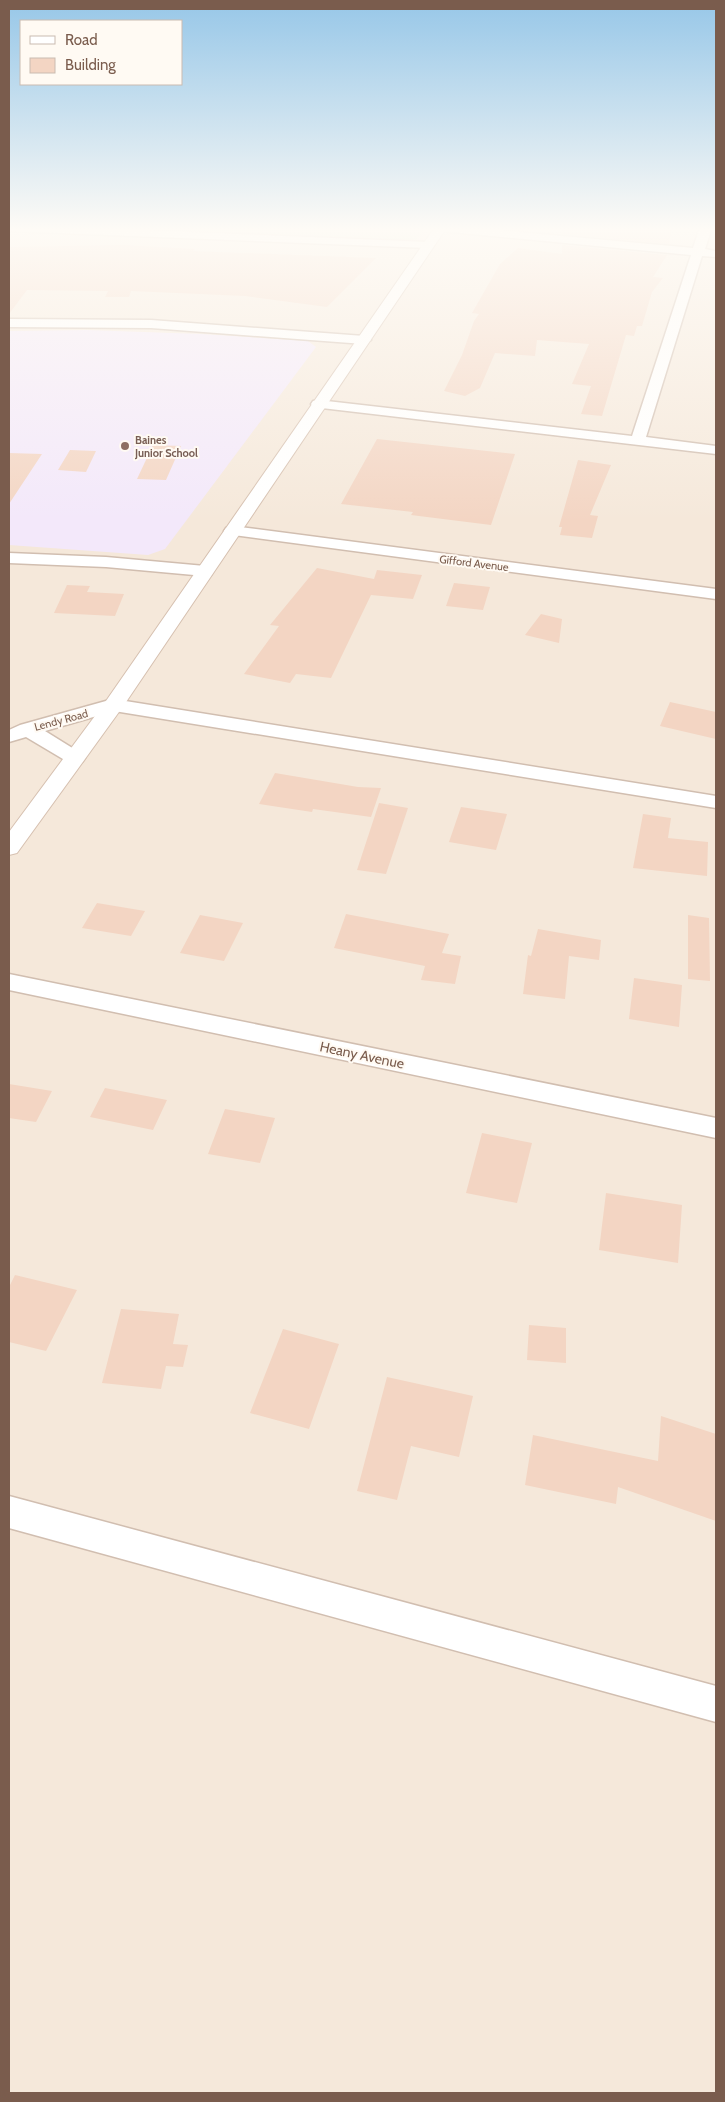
<svg xmlns="http://www.w3.org/2000/svg" width="725" height="2102" font-family="Cabin,sans-serif">
	<style>
		.residential { fill: #f5e8da }
		.education { fill: #f3e8fa }
		.green { fill: #d8ecc9 }
		.building { fill: #f3d5c3 }
		.lines { fill: none; stroke-linecap: round; stroke-linejoin: round }
		.street-casing { stroke: #d1beb0; stroke-width: 3 }
		.secondary-casing { stroke: #d6c0b0; stroke-width: 2 }
		.street { fill: #fff; fill-rule: evenodd }
		.secondary { fill: #fff; fill-rule: evenodd }
		.education-dot { fill: #8d6e63; stroke: #fffaf3; stroke-width: 2 }
		.labels { text-anchor: middle; dominant-baseline: central; stroke-width: 4; stroke-linejoin: round; paint-order: stroke }
		.far-education-label { font-size: 11px; font-weight: bold; fill: #785e54; stroke: #fffaf3; text-anchor: start }
		.far-street-label { font-size: 11px; fill: #7a5c4d; stroke: #fffaf3 }
		.street-label { font-size: 14px; fill: #7a5c4d; stroke: #fffaf3 }
	</style>
	<rect width="100%" height="100%" fill="#fdf6ec"/>
	<!-- residential -->
	<path class="residential" d="M9,227h707v1866h-707z"/>
	<!-- education -->
	<path class="education" d="M87,330l114,4 107,7 8,6 -151,202 -17,6 -139,-10v-214z"/>
	<!-- green -->
	<path class="green" d="M75,227h352l-11,13z"/>
	<!-- building -->
	<path class="building" d="M562,227h110l-3,17 -107,-10z
		M123,245l72,4 -2,2 183,7 -49,49 -82,-11 -114,-5 -2,6h-24l3,-6 -81,-1 -18,24v-67z
		M562,245l105,10 -14,22 10,1 -11,14 -10,34h-5l-3,10 -8,-1 -24,81 -21,-2 10,-28 -19,-2 17,-40 -52,-4 -2,16 -40,-3 -15,35 -15,8 -21,-5 18,-36 12,-34 5,-7 -7,-1 28,-49 18,-16 44,6z
		M377,439l138,15 -24,71 -80,-10 2,-3 -72,-8z
		M153,445l28,1 -15,34 -29,-1z
		M70,450l26,1 -10,21 -28,-2z
		M9,453l33,1 -33,50z
		M578,460l33,5 -21,50 8,1 -6,22 -32,-3 2,-8h-3z
		M317,568l57,11 3,-9 45,5 -9,24 -42,-4 -40,83 -35,-4 -6,9 -46,-9 35,-48 -9,-1z
		M454,583l36,4 -7,23 -37,-4z
		M67,585l23,1 -3,6 37,2 -9,22 -61,-3z
		M541,614l21,5 -3,24 -34,-8z
		M670,702l46,10v27l-56,-13z
		M275,773l83,14 23,1 -10,29 -58,-8 -1,3 -53,-8z
		M379,803l29,5 -22,66 -29,-4z
		M461,807l46,7 -11,36 -47,-8z
		M643,814l28,4 -3,20 40,4 -1,34 -74,-8z
		M97,903l48,8 -14,25 -49,-8z
		M346,914l103,20 -7,19 19,3 -6,28 -34,-4 4,-14 -91,-18z
		M200,915l43,8 -19,38 -44,-8z
		M688,915l21,3 1,63 -22,-2z
		M538,929l63,11 -2,20 -30,-4 -4,43 -42,-5 5,-39 3,1z
		M634,978l48,7 -3,42 -50,-8z
		M9,1084l43,7 -16,31 -27,-4z
		M105,1088l62,12 -14,30 -63,-13z
		M225,1109l50,9 -15,45 -52,-9z
		M482,1133l50,10 -15,60 -51,-10z
		M606,1193l76,12 -4,58 -79,-13z
		M15,1275l62,15 -31,61 -37,-9v-55z
		M121,1309l58,5 -6,30 15,1 -5,22 -17,-1 -5,23 -59,-6z
		M529,1325l37,3v35l-39,-3z
		M283,1329l56,15 -30,85 -59,-16z
		M387,1377l86,19 -14,61 -48,-11 -14,54 -40,-9z
		M661,1416l55,18v87l-98,-34 -2,17 -91,-19 8,-50 125,26z"/>
	<g class="lines">
		<!-- street casing -->
		<g class="street-casing">
			<path id="street" d="M9,227h59l360,15 6,3 -6,3 -419,-17z
				M435,227h30l228,21 7,-21h12l-7,22 11,2v6l-14,-1 -56,181 70,9v8l-403,-47 -2,-3 2,-3 5,-1 314,36 59,-181 -251,-24 -4,-1z
				M9,319l142,1 213,16 7,4 -7,4 -213,-16 -142,-1z
				M232,526l484,63v10l-490,-65 -2,-3 2,-3z
				M9,553l97,4 99,9 6,1 2,4 -2,4 -6,1 -99,-9 -97,-4z
				M113,699l603,97v12l-602,-97 -69,20 37,23 3,4 -3,4 -7,2 -7,-2 -42,-25 -17,5v-12l11,-5z
				M9,974l707,144v20l-707,-148z
				M9,1496l707,190v36l-707,-194z"/>
		</g>
		<!-- secondary casing -->
		<g class="secondary-casing">
			<path id="secondary" d="M435,227h12l-323,478 -107,148 -8,2v-23l97,-131z"/>
		</g>
		<!-- street -->
		<use href="#street" class="street"/>
		<!-- secondary -->
		<use href="#secondary" class="secondary"/>
	</g>
	<!-- sky -->
	<linearGradient id="sky" x2="0" y2="1"><stop stop-color="#97c7e8"/><stop offset="0.44" stop-color="#fefbf6"/><stop offset="1" stop-color="#fefbf6" stop-opacity="0"/></linearGradient>
	<rect width="725" height="521" fill="url(#sky)"/>
	<!-- markers -->
	<circle class="education-dot" cx="125" cy="446" r="5"/>
	<g class="labels">
		<!-- far-education labels -->
		<g class="far-education-label">
			<text x="135" y="440">Baines<tspan x="135" dy="13">Junior School</tspan></text>
		</g>
		<!-- far-street labels -->
		<g class="far-street-label">
			<text transform="translate(474 563) rotate(7)">Gifford Avenue</text>
			<text transform="translate(61 720) rotate(-15)">Lendy Road</text>
		</g>
		<!-- street labels -->
		<g class="street-label">
			<text transform="translate(362 1055) rotate(12)">Heany Avenue</text>
		</g>
	</g>
	<!-- border -->
	<rect width="725" height="2102" fill="none" stroke="#7a5c4d" stroke-width="20"/>
	<!-- legend -->
	<rect x="20" y="20" width="162" height="65" fill="#fffaf3" stroke="#cabbb1"/>
	<rect x="30" y="36" width="25" height="8" fill="#ffffff" stroke="#cabbb1"/>
	<text x="65" y="45" font-size="15" fill="#7a5c4d">Road</text>
	<rect x="30" y="58" width="25" height="15" fill="#f3d5c3" stroke="#cabbb1"/>
	<text x="65" y="70" font-size="15" fill="#7a5c4d">Building</text>
</svg>
